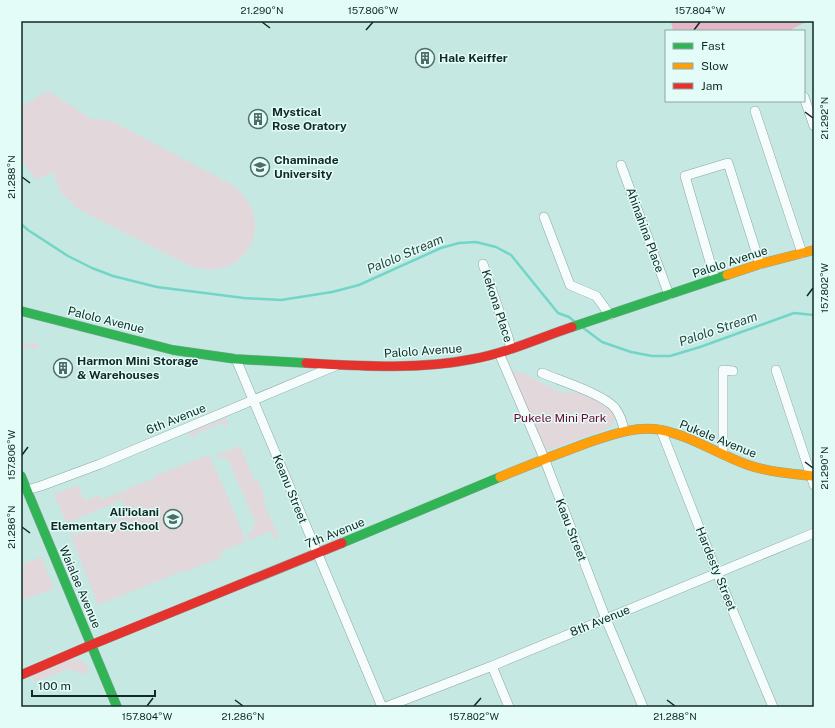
<svg xmlns="http://www.w3.org/2000/svg" width="835" height="728" font-family="'Public Sans',sans-serif">
	<style>
		.green { fill: #e2d7da; fill-rule: evenodd }
		.forest { fill: #e5b6c6 }
		.lines { fill: none; stroke-linecap: round; stroke-linejoin: round }
		.stream { stroke: #73d5c7; stroke-width: 2.5 }
		.street-casing { stroke: #8aa6a1; stroke-width: 10 }
		.fast-casing { stroke: #8aa6a1; stroke-width: 10 }
		.slow-casing { stroke: #8aa6a1; stroke-width: 10 }
		.jam-casing { stroke: #8aa6a1; stroke-width: 10 }
		.street { stroke: #f6fcfb; stroke-width: 9 }
		.fast { stroke: #30b455; stroke-width: 9 }
		.slow { stroke: #ff9f0a; stroke-width: 9 }
		.jam { stroke: #e5322d; stroke-width: 9 }
		.ticks { fill: none; stroke: #0f2a25; stroke-width: 1.5 }
		.labels { text-anchor: middle; dominant-baseline: central; stroke-width: 3; stroke-linejoin: round; paint-order: stroke }
		.poi-label { font-size: 12px; font-weight: bold; fill: #0f2a25; stroke: #e3fcf7; text-anchor: start }
		.street-label { font-size: 12px; fill: #0f2a25; stroke: #e3fcf7 }
		.park-label { font-size: 12px; fill: #6f0536; stroke: #e3fcf7 }
		.water-label { font-size: 13px; font-style: italic; fill: #2c4742; stroke: #e3fcf7 }
		.neatline { fill: none; stroke: #0f2a25; stroke-width: 1.5 }
		.ticks-label { font-size: 10px; text-anchor: middle; fill: #0f2a25 }
	</style>
	<rect width="100%" height="100%" fill="#c5e9e2"/>
	<!-- green -->
	<path class="green" d="M50,92l43,28 6,-1 15,3 115,61c52,33 19,103 -39,83l-112,-57 -17,-16 -8,-21 -17,8 -15,-21v-52l23,-14z
		M36,342l3,6 -3,1 -6,-2 -9,3v-5l6,-2 1,3z
		M509,369l13,4 37,18 8,2h11l16,6 17,12 4,8 -4,8 -64,24z
		M226,418l2,6 -3,4 -3,-5 -28,12 1,6 -7,-8z
		M240,446l15,35 3,-1 8,19 -3,1 16,38 -4,2 -4,-9 -21,9 -3,-6 7,-3 -2,-5 4,-2 -28,-65 -4,1 -2,-4 -6,2 -1,-3z
		M209,455l19,42 18,44 -25,11 1,5 -37,15 -2,-1 -85,34 -41,-105h-1l-3,-6 25,-9 6,16 15,-6 2,5 27,-11 -1,-1 26,-9v-2l46,-19zM122,500l6,15 -54,21 -6,-13z
		M41,557l13,31 -33,13v-36z
		M71,658c10,0 15,5 19,14l-6,2 -16,-5 -33,13 -3,-8z"/>
	<!-- forest -->
	<path class="forest" d="M671,21h137l-20,10h-115z"/>
	<g class="lines">
		<!-- stream -->
		<path class="stream" d="M21,224l7,6 40,26 24,12 21,8 44,11 87,11 37,2 51,-8 27,-7 82,-37 18,-5 17,-1 20,5 15,8 47,58 11,4 6,5
			M582,327l20,15 29,10 21,4h18l30,-9 94,-34 20,2"/>
		<!-- street casing -->
		<g class="street-casing">
			<path id="street" d="M804,97l10,29
				M755,111l47,142
				M621,165l48,130
				M544,217l26,68 26,11 14,19
				M483,264l25,73 3,12
				M715,279l-30,-103 43,-13 32,101
				M499,353l45,105 62,161 37,88
				M236,359l146,348
				M776,370l38,115
				M542,373c19,8 61,21 73,35 5,7 8,15 9,23
				M661,430l56,143 56,134
				M723,454v-84l10,1
				M27,490l14,-4 59,-22 235,-98
				M492,666l17,41
				M386,707l106,-41 322,-133"/>
		</g>
		<!-- fast casing -->
		<g class="fast-casing">
			<path id="fast" d="M21,311l152,39 63,9 70,4
				M572,327l155,-52
				M21,476l96,231
				M342,543l158,-66"/>
		</g>
		<!-- slow casing -->
		<g class="slow-casing">
			<path id="slow" d="M727,275l33,-11 54,-14
				M500,477c29,-12 57,-23 87,-34 24,-8 49,-18 74,-13 31,6 58,25 87,35 21,7 44,9 66,11"/>
		</g>
		<!-- jam casing -->
		<g class="jam-casing">
			<path id="jam" d="M306,363c55,3 113,7 167,-4 34,-6 66,-21 99,-32
				M21,675l70,-30 251,-102"/>
		</g>
		<!-- street -->
		<use href="#street" class="street"/>
		<!-- fast -->
		<use href="#fast" class="fast"/>
		<!-- slow -->
		<use href="#slow" class="slow"/>
		<!-- jam -->
		<use href="#jam" class="jam"/>
	</g>
	<!-- ticks -->
	<path class="ticks" d="M262,22l8,6M366,30l7,-8M694,30l6,-8M805,112l8,6M22,177l8,6M807,296l6,-8M22,455l6,-8M805,462l8,6M22,527l8,6M235,700l8,6M667,700l8,6M147,706l6,-8M474,706l7,-8"/>
	<!-- icons -->
	<defs>
		<g id="building-ring" transform="scale(1)"><circle r="9.5" fill="#e3fcf7" stroke="#4f6d67" stroke-width="1.5"/><path d="M-4-6H4V6H1V3H-1V6H-4ZM-2.5-4.3h1.7v1.8h-1.7ZM.8-4.3h1.7v1.8H.8ZM-2.5-1h1.7V.8h-1.7ZM.8-1h1.7V.8H.8Z" fill="#4f6d67"/></g>
		<g id="university-ring" transform="scale(1)"><circle r="9.5" fill="#e3fcf7" stroke="#4f6d67" stroke-width="1.5"/><path d="M0-5L7-2L0 1L-7-2ZM-4 1L0 2.5L4 1V4Q0 6-4 4Z" fill="#4f6d67"/></g>
		<g id="school-ring" transform="scale(1)"><circle r="9.5" fill="#e3fcf7" stroke="#4f6d67" stroke-width="1.5"/><path d="M0-5L7-2L0 1L-7-2ZM-4 1L0 2.5L4 1V4Q0 6-4 4Z" fill="#4f6d67"/></g>
	</defs>
	<g fill-rule="evenodd">
		<use href="#building-ring" x="425" y="58"/>
		<use href="#building-ring" x="258" y="119"/>
		<use href="#university-ring" x="260" y="167"/>
		<use href="#building-ring" x="63" y="368"/>
		<use href="#school-ring" x="173" y="519"/>
	</g>
	<g class="labels">
		<!-- poi labels -->
		<g class="poi-label">
			<text x="439" y="58">Hale Keiffer</text>
			<text x="272" y="112">Mystical<tspan x="272" dy="14">Rose Oratory</tspan></text>
			<text x="274" y="160">Chaminade<tspan x="274" dy="14">University</tspan></text>
			<text x="77" y="361">Harmon Mini Storage<tspan x="77" dy="14">&amp; Warehouses</tspan></text>
			<text x="159" y="512" text-anchor="end">Ali'iolani<tspan x="159" dy="14">Elementary School</tspan></text>
		</g>
		<!-- street labels -->
		<g class="street-label">
			<text transform="translate(645 230) rotate(70)">Ahinahina Place</text>
			<text transform="translate(730 262) rotate(-18)">Palolo Avenue</text>
			<text transform="translate(497 306) rotate(72)">Kekona Place</text>
			<text transform="translate(106 320) rotate(14)">Palolo Avenue</text>
			<text transform="translate(423 351) rotate(-4)">Palolo Avenue</text>
			<text transform="translate(176 419) rotate(-22)">6th Avenue</text>
			<text transform="translate(718 439) rotate(22)">Pukele Avenue</text>
			<text transform="translate(290 489) rotate(68)">Keanu Street</text>
			<text transform="translate(571 530) rotate(69)">Kaau Street</text>
			<text transform="translate(335 533) rotate(-22)">7th Avenue</text>
			<text transform="translate(716 569) rotate(68)">Hardesty Street</text>
			<text transform="translate(80 587) rotate(67)">Waialae Avenue</text>
			<text transform="translate(600 621) rotate(-22)">8th Avenue</text>
		</g>
		<!-- park labels -->
		<g class="park-label">
			<text x="560" y="418">Pukele Mini Park</text>
		</g>
		<!-- water labels -->
		<g class="water-label">
			<text transform="translate(405 254) rotate(-23)">Palolo Stream</text>
			<text transform="translate(718 329) rotate(-19)">Palolo Stream</text>
		</g>
	</g>
	<!-- border -->
	<rect width="835" height="728" fill="none" stroke="#e3fcf7" stroke-width="44"/>
	<!-- legend -->
	<rect x="665" y="30" width="140" height="72" fill="#e3fcf7" stroke="#8ea8a3"/>
	<rect x="673" y="43" width="20" height="6" fill="#30b455" stroke="#8ea8a3"/>
	<text x="701" y="50" font-size="12" fill="#0f2a25">Fast</text>
	<rect x="673" y="63" width="20" height="6" fill="#ff9f0a" stroke="#8ea8a3"/>
	<text x="701" y="70" font-size="12" fill="#0f2a25">Slow</text>
	<rect x="673" y="83" width="20" height="6" fill="#e5322d" stroke="#8ea8a3"/>
	<text x="701" y="90" font-size="12" fill="#0f2a25">Jam</text>
	<!-- scale -->
	<path d="M32 690v6h123v-6" fill="none" stroke="#0f2a25" stroke-width="2"/>
	<text x="38" y="690" font-size="12" fill="#0f2a25" stroke="#e3fcf7" stroke-width="3" paint-order="stroke">100 m</text>
	<rect x="22" y="22" width="791" height="684" class="neatline"/>
	<g class="ticks-label">
		<text x="262" y="14">21.290°N</text>
		<text x="373" y="14">157.806°W</text>
		<text x="700" y="14">157.804°W</text>
		<text transform="translate(824 118) rotate(-90)" y="4">21.292°N</text>
		<text transform="translate(11 177) rotate(-90)" y="4">21.288°N</text>
		<text transform="translate(824 288) rotate(-90)" y="4">157.802°W</text>
		<text transform="translate(11 455) rotate(-90)" y="4">157.806°W</text>
		<text transform="translate(824 468) rotate(-90)" y="4">21.290°N</text>
		<text transform="translate(11 527) rotate(-90)" y="4">21.286°N</text>
		<text x="147" y="720">157.804°W</text>
		<text x="243" y="720">21.286°N</text>
		<text x="474" y="720">157.802°W</text>
		<text x="675" y="720">21.288°N</text>
	</g>
</svg>
